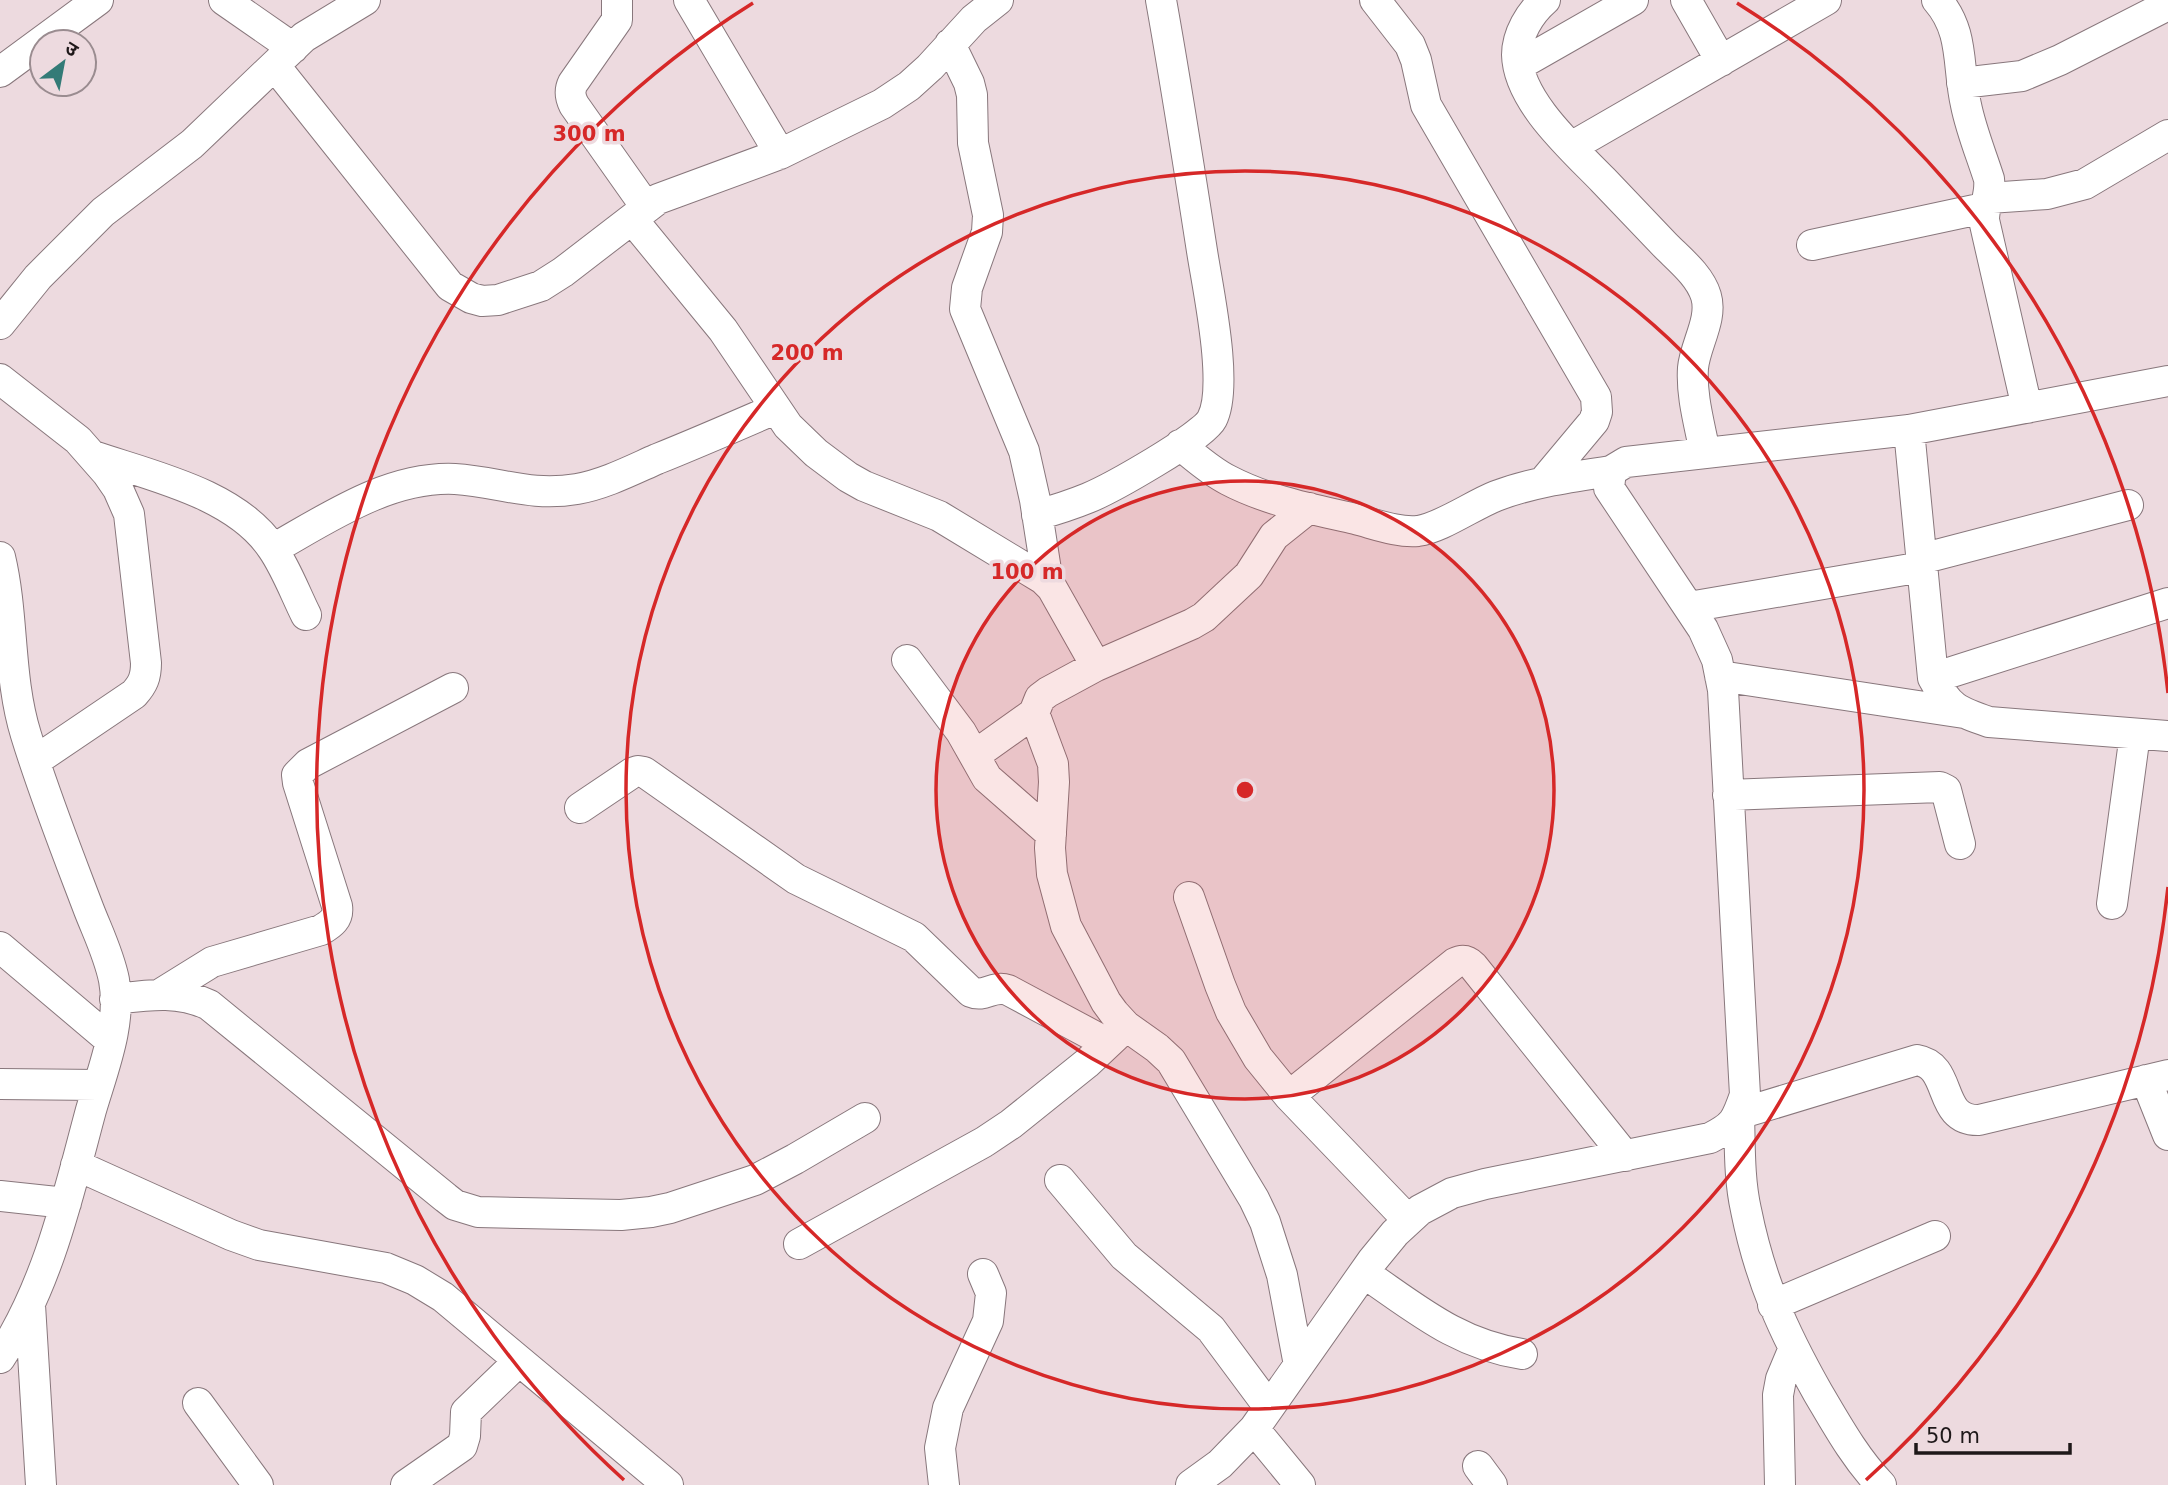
<svg xmlns="http://www.w3.org/2000/svg" width="2168" height="1485" font-family="'DejaVu Sans','Noto Sans Devanagari',sans-serif">
	<style>
		.lines { fill: none; stroke-linecap: round; stroke-linejoin: round }
		.minor-casing { stroke: #88777c; stroke-width: 32 }
		.minor { stroke: #fff; stroke-width: 30 }
		.ring { fill: none; stroke: #d62828; stroke-width: 3.5 }
		.centre { fill: #d62828; stroke: #eddadf; stroke-width: 3.5 }
		.ring-label { font-size: 21px; text-anchor: middle; font-weight: bold; fill: #d62828; stroke: #eddadf; stroke-width: 7; stroke-linejoin: round; paint-order: stroke }
	</style>
	<rect width="100%" height="100%" fill="#eddadf"/>
	<g class="lines">
		<!-- minor casing -->
		<g class="minor-casing">
			<path id="minor" d="M224,0l69,48
				M617,0v20l-44,63c-4,8 -3,14 1,22l72,102
				M689,0l91,154
				M1375,0l35,45 6,15 10,45 170,292 1,15 -3,9 -51,61
				M1545,0c-15,13 -28,34 -28,55 1,46 56,94 86,125 21,22 42,44 63,66 14,14 34,30 40,50 7,23 -11,49 -13,72 -2,28 7,58 12,85
				M1686,0l35,61
				M1937,0c28,32 20,67 29,105 5,25 15,49 23,74 2,15 -5,26 -5,41l43,188
				M950,44l19,39 3,12 1,48 15,72 -1,17 -20,56 -2,21 59,142 11,49 13,83
				M1519,65l114,-65
				M275,66l175,220 21,12 11,3 16,-1 43,-14 22,-14 95,-73 122,-45 102,-50 27,-18 21,-19 44,-48 24,-19
				M0,72l98,-72
				M1962,83l60,-7 38,-16 108,-55
				M1571,147l255,-147
				M1989,198l58,-4 38,-10 83,-49
				M632,219l91,111 65,96 28,27 32,24 16,9 75,30 104,63 9,9 44,78
				M1812,245l172,-37
				M0,324l38,-47 65,-65 89,-68 112,-107 61,-37
				M0,379l78,61 29,33 11,16 11,25 17,149c0,14 -3,21 -12,31l-99,67
				M1909,430l24,248c16,30 24,33 56,44l179,14
				M1180,445c15,12 30,26 48,35 40,21 84,29 127,39 20,5 43,14 63,12 23,-3 55,-26 78,-35 37,-14 76,-19 115,-25
				M93,456c59,20 143,38 179,92 14,20 23,45 34,67
				M1037,515c18,-5 34,-10 51,-17 22,-9 115,-61 124,-79 17,-33 -4,-129 -10,-168 -13,-84 -26,-167 -41,-251
				M273,549c55,-31 116,-73 182,-70 45,3 75,18 122,10 28,-5 55,-19 80,-30 40,-16 79,-33 118,-50
				M0,557c14,59 8,120 26,178 18,59 41,117 63,175 9,23 20,45 25,70 8,43 -11,89 -23,130 -23,85 -42,173 -91,248
				M1921,559l207,-54
				M1689,607l233,-40
				M907,660l54,72 26,46 64,56
				M1720,676l244,37
				M1933,678l235,-75
				M975,755l59,-42
				M1728,795l212,-8 6,3 14,54
				M580,808l52,-35 6,-2 6,1 152,107 118,58 57,55c14,6 21,-7 37,-2l99,53
				M1189,897l31,88 11,27 27,46 31,38 119,124
				M2112,904l23,-170
				M0,947l110,93
				M162,993l50,-31 109,-32c10,-6 18,-11 16,-24l-39,-123 -1,-8 11,-11 145,-76
				M115,999c33,-4 63,-9 94,6l237,193 9,7 23,7 143,3 30,-3 19,-4 85,-28 40,-21 70,-41
				M2146,1080l22,55
				M0,1084l98,1
				M1289,1096l166,-133c8,-4 12,-3 18,3l152,190
				M76,1165l155,70 28,10 127,23 29,12 28,17 225,188
				M1060,1180l64,76 87,73 58,78
				M0,1196l66,7
				M799,1244l185,-102 27,-18 76,-61 34,-32
				M1364,1273c53,36 93,71 158,81
				M30,1305l11,180
				M1773,1305l162,-69
				M1299,1365l-17,-90 -17,-53 -11,-23 -83,-138 -14,-13 -31,-22 -12,-13 -8,-11 -40,-76 -14,-52 -2,-26 4,-66 -1,-18 -19,-51 6,-15 8,-6 48,-26 96,-42 12,-7 45,-42 25,-39 35,-28
				M198,1403l60,82
				M1254,1429l46,56
				M1478,1466l14,19
				M406,1485l56,-39 3,-10 1,-24 53,-51
				M944,1485l-4,-37 8,-40 40,-87 3,-28 -8,-19
				M1191,1485l29,-21 34,-35 118,-168 23,-28 25,-23 32,-17 33,-9 225,-46c24,-12 26,-17 35,-43l-22,-405 -6,-30 -14,-31 -94,-141 2,-17 15,-9 283,-32 259,-49
				M1780,1485l-2,-90 3,-16 13,-31
				M1881,1485c-26,-27 -44,-60 -63,-92 -35,-62 -58,-113 -72,-183 -7,-31 -6,-64 -7,-96l178,-54c37,6 19,61 62,60l189,-45"/>
		</g>
		<!-- minor -->
		<use href="#minor" class="minor"/>
	</g>
	<!-- distance rings -->
	<circle cx="1245" cy="790" r="309" fill="#d62828" fill-opacity=".12"/>
	<g class="ring">
		<circle cx="1245" cy="790" r="309"/>
		<circle cx="1245" cy="790" r="619"/>
		<path d="M2168 887A928 928 0 0 1 1866 1480M624 1480A928 928 0 0 1 753 3M1737 3A928 928 0 0 1 2168 693"/>
	</g>
	<circle cx="1245" cy="790" r="10" class="centre"/>
	<g class="ring-label">
		<text x="589" y="141">300 m</text>
		<text x="807" y="360">200 m</text>
		<text x="1027" y="579">100 m</text>
	</g>
	<!-- north arrow -->
	<g transform="translate(63 63) rotate(32)"><circle r="33" fill="#eddadf" stroke="#9a8c90" stroke-width="2"/>
	<path d="M0-5L12 26L0 18L-12 26Z" fill="#337b77"/>
	<text y="-10" font-size="19" font-weight="bold" text-anchor="middle" fill="#1e1819">उ</text>
	</g>
	<!-- scale -->
	<path d="M1916 1443v10h154v-10" fill="none" stroke="#1e1819" stroke-width="3.5"/>
	<text x="1926" y="1443" font-size="21" fill="#1e1819" stroke="#eddadf" stroke-width="5" paint-order="stroke">50 m</text>
</svg>
